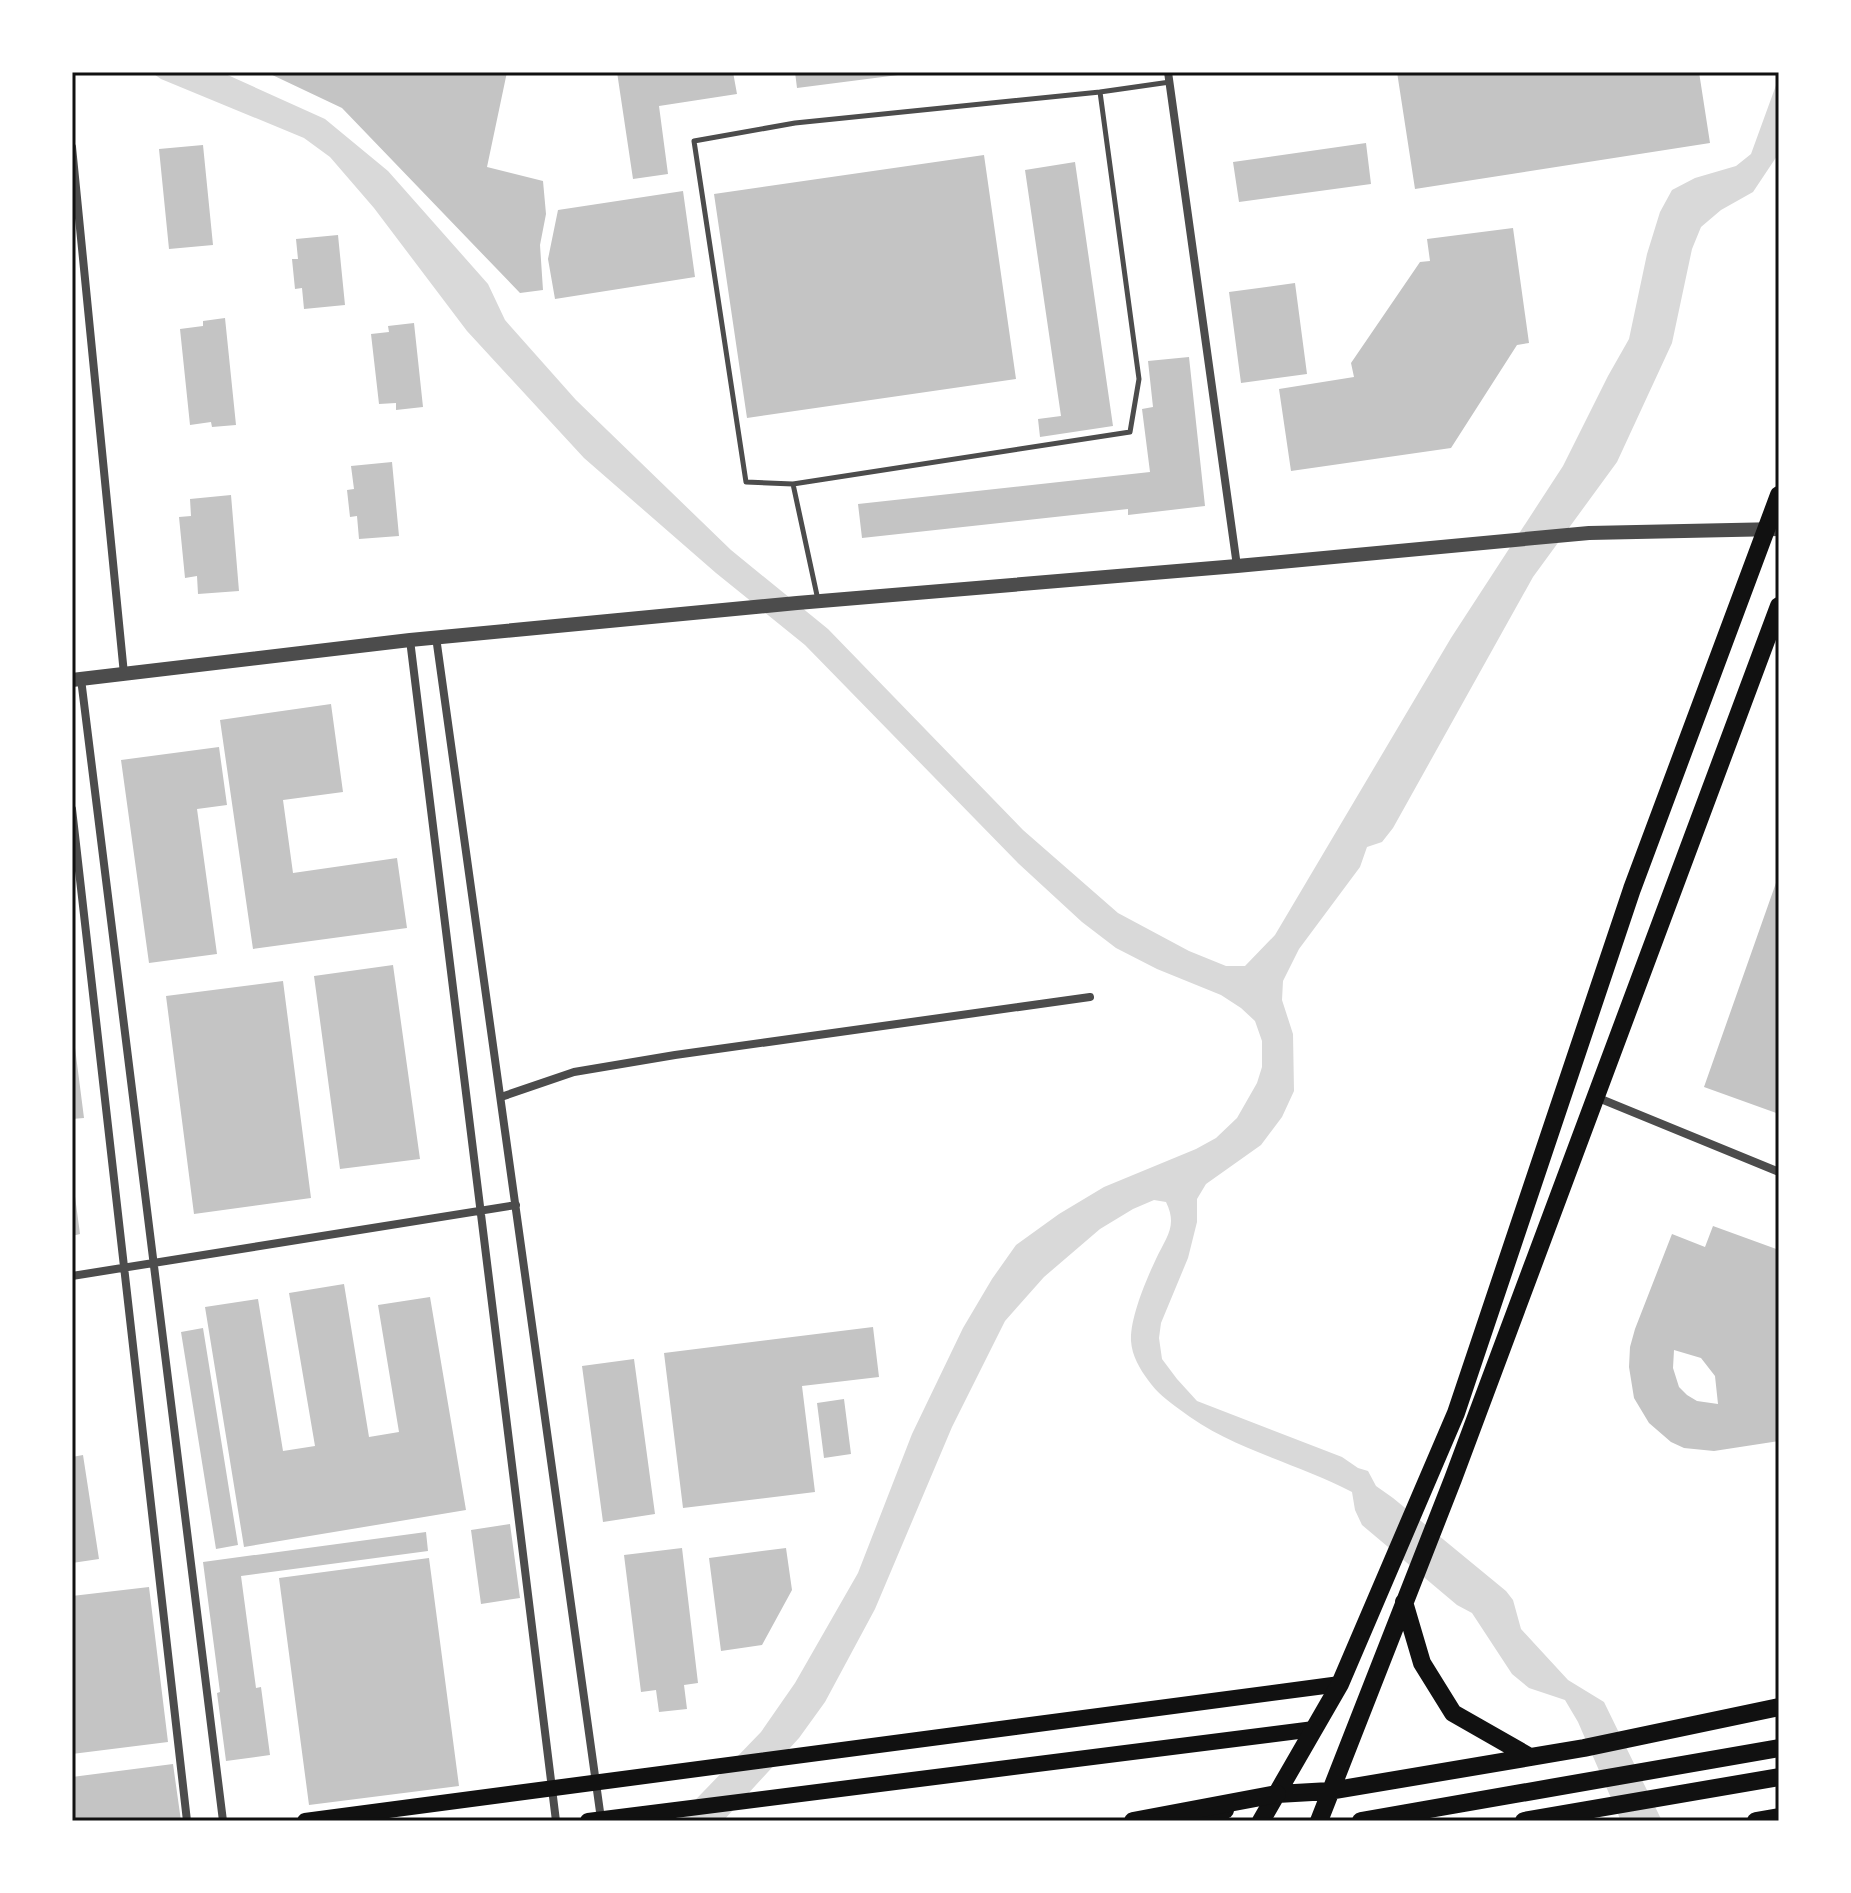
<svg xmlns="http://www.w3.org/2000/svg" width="1851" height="1893" font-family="'Varela Round',sans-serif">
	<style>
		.water { fill: #d9d9d9 }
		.building { fill: #c4c4c4; fill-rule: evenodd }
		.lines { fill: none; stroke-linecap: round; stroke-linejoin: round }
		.service { stroke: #4c4c4c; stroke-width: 5 }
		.minor { stroke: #4c4c4c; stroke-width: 8 }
		.tertiary { stroke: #4c4c4c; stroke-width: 14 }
		.secondary { stroke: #111; stroke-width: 16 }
		.primary { stroke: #111; stroke-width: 18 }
		.trunk { stroke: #111; stroke-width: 18 }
		.neatline { fill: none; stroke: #111; stroke-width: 3 }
	</style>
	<rect width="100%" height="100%" fill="#fff"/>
	<!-- water -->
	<path class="water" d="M151,72h70l104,47 63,52 100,113 17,36 71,80 155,150 97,79 195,201 95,83 71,38 37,15h19l30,-31 176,-297 112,-172 45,-90 21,-37 18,-85 13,-42 12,-22 23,-12 41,-12 15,-12 28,-77v76l-26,39 -32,18 -20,17 -9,22 -20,94 -55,119 -84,115 -140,251 -11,14 -15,5 -7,20 -61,82 -16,32 -1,19 11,34 1,57 -12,26 -21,28 -55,39 -9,15v23l-9,36 -27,65 -2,15 3,21 15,20 20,22 145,56 16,11 10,3 8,15 17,12 113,93 7,9 8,29 47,51 36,22 58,119h-41l-43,-99 -13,-22 -36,-12 -17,-14 -40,-61 -15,-8 -95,-80 -7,-15 -3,-18c-57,-30 -122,-43 -173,-83 -12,-9 -22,-16 -31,-29 -8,-11 -16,-24 -17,-39 -1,-23 15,-61 25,-82 10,-22 22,-33 10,-57l-12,-2 -21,9 -33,20 -56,48 -39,44 -53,106 -77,182 -50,93 -26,36 -76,83h-48l86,-89 34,-49 63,-110 54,-139 51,-106 29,-49 24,-34 43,-31 45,-27 92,-38 20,-11 21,-20 20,-35 5,-16v-26l-7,-20 -14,-13 -20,-13 -64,-26 -41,-21 -34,-26 -63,-58 -214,-219 -89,-72 -132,-115 -117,-127 -93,-123 -44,-51 -26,-19 -143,-59z"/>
	<!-- building -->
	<path class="building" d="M266,72h241l-20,95 56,14 3,33 -6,31 3,45 -23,3 -178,-185z
		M617,72h116l4,22 -78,12 9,68 -35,5z
		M795,72h111v2l-109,14z
		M1397,72h302l11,71 -295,46z
		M1366,143l5,41 -132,18 -6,-40z
		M203,145l10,100 -44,4 -10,-100z
		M984,155l32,224 -269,39 -33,-224z
		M1075,162l38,264 -73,11 -2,-18 23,-3 -36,-246z
		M683,191l12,86 -140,22 -7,-40 10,-49z
		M1513,228l16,115 -12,2 -66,103 -160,23 -12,-82 75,-12 -3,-14 69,-101 10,-1 -3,-22z
		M338,235l7,70 -41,4 -2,-21 -7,1 -3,-30h6l-2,-20z
		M1295,283l12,91 -66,9 -12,-91z
		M225,318l11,107 -24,2 -1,-5 -21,3 -10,-96 23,-3v-5z
		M414,323l9,84 -27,3v-7l-17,1 -8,-70 18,-2 -1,-6z
		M1189,357l16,149 -77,9v-6l-266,29 -4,-34 292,-32 -8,-63 11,-2 -5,-46z
		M392,462l7,74 -40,3 -2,-23 -7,1 -3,-27 7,-1 -3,-23z
		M231,495l8,96 -41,3 -1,-18 -12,2 -6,-61 12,-1 -1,-17z
		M331,704l12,88 -60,8 10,73 104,-15 10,70 -154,21 -33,-229z
		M219,747l8,58 -30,4 20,145 -68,9 -28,-203z
		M1777,880l2,1v233l-75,-27z
		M393,965l27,194 -80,10 -26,-193z
		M283,981l28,217 -117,16 -28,-218z
		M72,1040h2l10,78 -12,1z
		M72,1189h2l6,45 -8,2z
		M1713,1226l66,24v191l-65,10 -30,-3 -13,-6 -22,-19 -15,-25 -5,-31 1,-20 5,-18 37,-95 33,13zM1674,1350l27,8 14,18 3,28 -21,-3 -10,-6 -8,-8 -6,-19z
		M344,1284l25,153 30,-5 -21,-127 52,-8 36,213 -222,37 -39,-240 53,-8 25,152 32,-5 -26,-153z
		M873,1327l6,50 -77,9 13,106 -132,16 -19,-155z
		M203,1328l35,217 -22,4 -35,-217z
		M634,1359l21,155 -52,8 -21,-156z
		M844,1399l7,55 -27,4 -7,-55z
		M83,1455l16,104 -27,4v-106z
		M510,1524l10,74 -39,6 -10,-74z
		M426,1532l2,19 -187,25 15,112 5,-1 9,68 -44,6 -9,-68 3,-1 -17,-130z
		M682,1548l16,135 -14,2 3,24 -28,3 -3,-22 -15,2 -17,-137z
		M786,1548l6,42 -30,55 -41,6 -12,-93z
		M429,1558l30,228 -150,19 -30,-227z
		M149,1587l19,155 -96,12v-158z
		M173,1764l8,57h-109v-44z"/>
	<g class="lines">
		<!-- service -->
		<path class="service" d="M1100,92l39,287 -9,53 -337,52 -47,-2 -52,-341 101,-18z
			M1100,92l70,-10
			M793,484l25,116"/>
		<!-- minor -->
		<path class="minor" d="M1168,72l69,494
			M72,147l52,527
			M436,637l165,1182
			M410,640l146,1181
			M81,679l142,1142
			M72,809l115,1012
			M501,1097l73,-25 101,-17 415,-58
			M1596,1097l183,75
			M72,1276l444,-71"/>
		<!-- tertiary -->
		<path class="tertiary" d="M72,680l338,-40 387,-37 440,-37 352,-33 190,-4"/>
		<!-- secondary -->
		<path class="secondary" d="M305,1821l1035,-137
			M588,1821l726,-92"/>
		<!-- primary -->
		<path class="primary" d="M1404,1602l18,61 31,50 77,44
			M1269,1797l8,-3 53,-3 254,-43 195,-41
			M1189,1821l36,-11
			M1261,1821l79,-137 116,-271 176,-524 147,-394
			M1319,1821l134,-342 326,-873
			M1756,1821l23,-4"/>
		<!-- trunk -->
		<path class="trunk" d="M1133,1821l144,-27
			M1361,1821l418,-73
			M1524,1821l255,-44"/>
	</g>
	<!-- border -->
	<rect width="1851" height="1893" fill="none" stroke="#ffffff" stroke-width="148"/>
	<rect x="74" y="74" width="1703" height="1745" class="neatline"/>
</svg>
